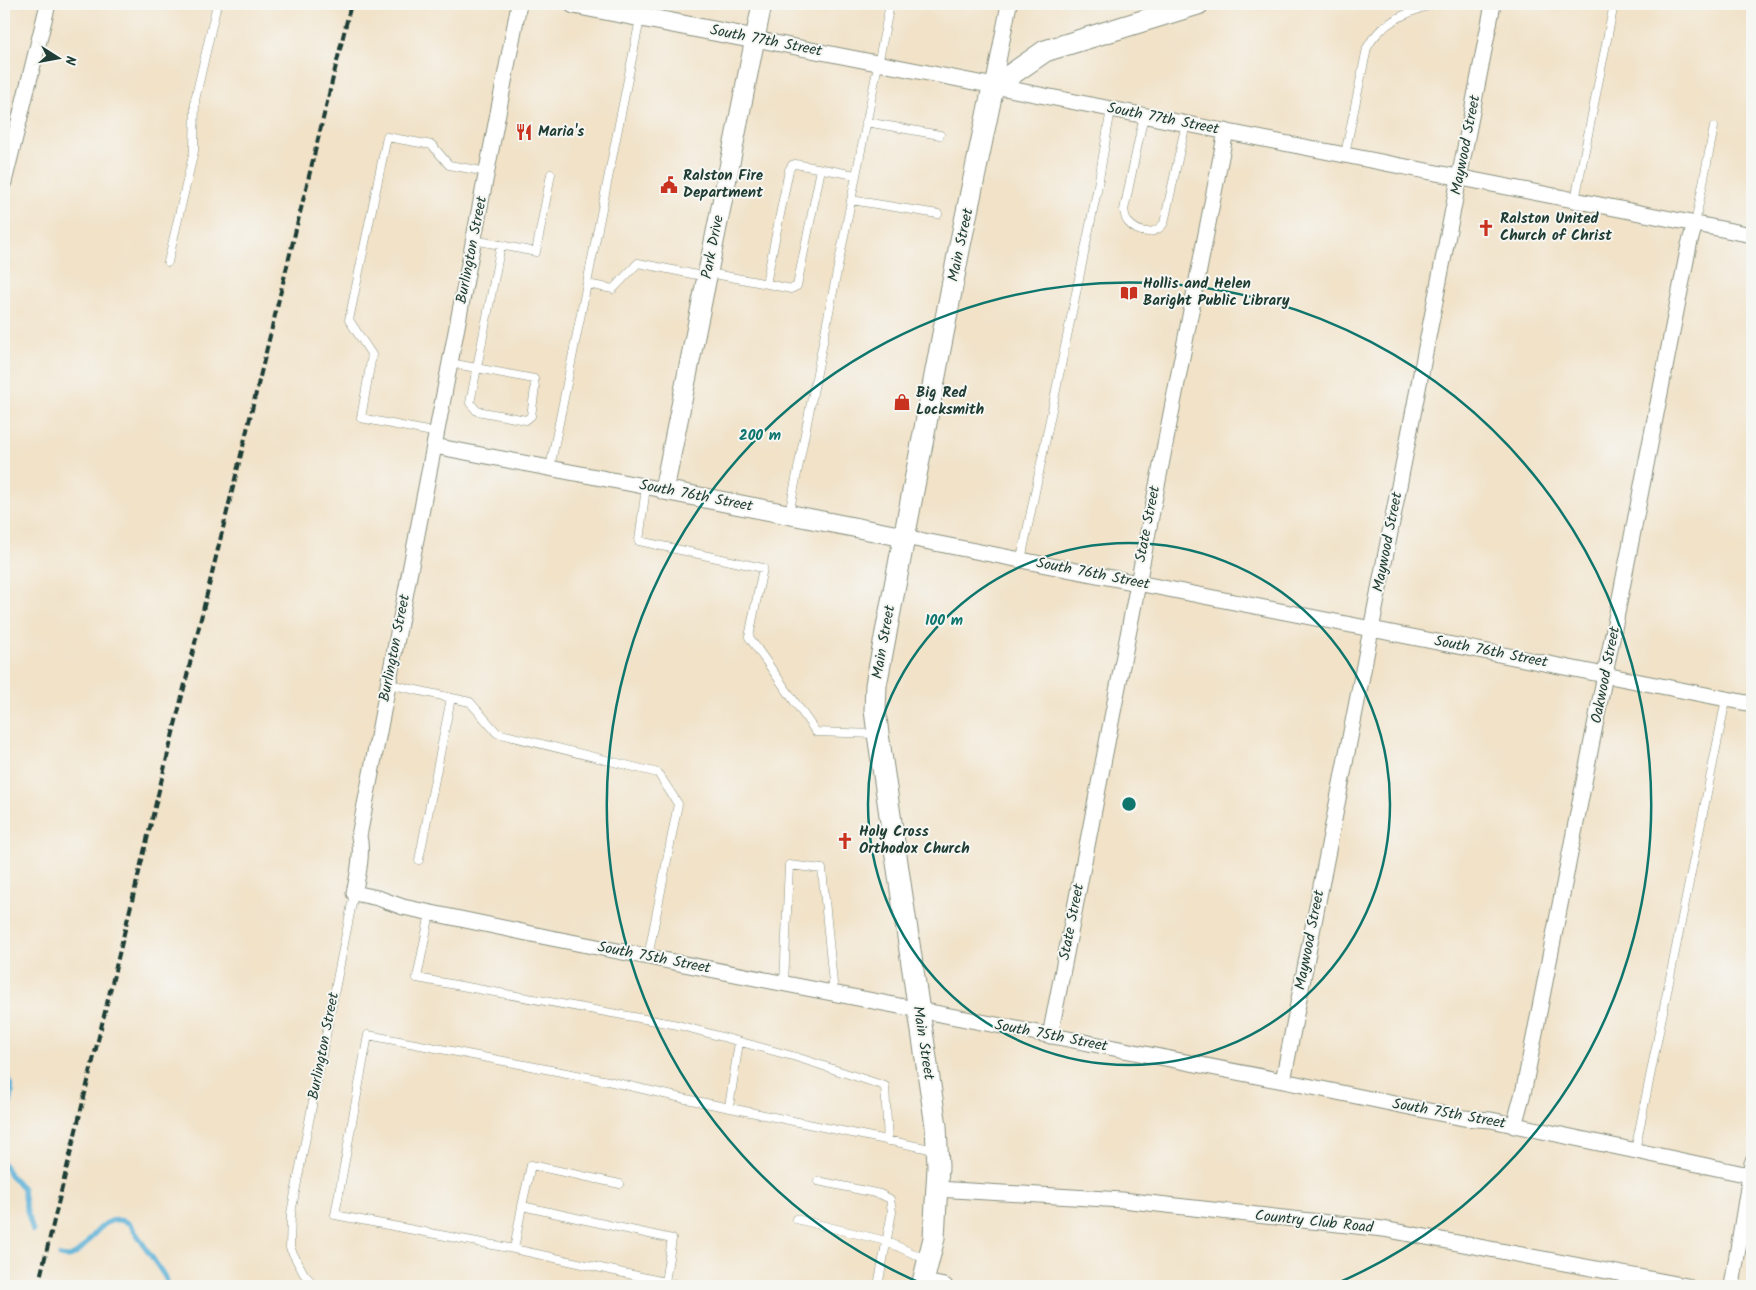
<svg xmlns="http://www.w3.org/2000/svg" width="1756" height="1290" font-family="Kalam,sans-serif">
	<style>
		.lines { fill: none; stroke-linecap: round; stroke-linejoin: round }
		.stream { stroke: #5bb1d7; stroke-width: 5 }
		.service-casing { stroke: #88907e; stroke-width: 9 }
		.minor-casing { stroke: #88907e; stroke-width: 17 }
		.tertiary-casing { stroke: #88907e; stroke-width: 21 }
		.secondary-casing { stroke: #88907e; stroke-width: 23 }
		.service { stroke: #fff; stroke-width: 8 }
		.minor { stroke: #fff; stroke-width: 15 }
		.tertiary { stroke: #fff; stroke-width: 19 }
		.secondary { stroke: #fff; stroke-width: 21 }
		.rail { stroke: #1f3d34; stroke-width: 4; stroke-dasharray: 8 4; stroke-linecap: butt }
		.ring { fill: none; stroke: #0f766e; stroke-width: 2.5 }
		.labels { text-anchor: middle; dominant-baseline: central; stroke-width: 4; stroke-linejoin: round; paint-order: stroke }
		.street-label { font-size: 15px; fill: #1f3d34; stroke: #f6f6f2 }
		.poi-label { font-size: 15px; font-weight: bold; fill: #1f3d34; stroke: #f6f6f2; text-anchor: start }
		.centre { fill: #0f766e; stroke: #f6f6f2; stroke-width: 2.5 }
		.ring-label { font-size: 15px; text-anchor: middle; font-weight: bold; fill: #0f766e; stroke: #f6f6f2; stroke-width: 4; stroke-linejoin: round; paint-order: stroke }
	</style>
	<rect width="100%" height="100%" fill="#f6f6f2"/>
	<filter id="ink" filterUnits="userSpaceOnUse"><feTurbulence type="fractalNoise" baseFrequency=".02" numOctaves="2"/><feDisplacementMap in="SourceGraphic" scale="10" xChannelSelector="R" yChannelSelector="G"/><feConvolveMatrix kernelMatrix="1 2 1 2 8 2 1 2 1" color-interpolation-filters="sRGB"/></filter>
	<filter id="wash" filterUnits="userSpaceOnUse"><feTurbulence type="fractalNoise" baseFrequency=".0096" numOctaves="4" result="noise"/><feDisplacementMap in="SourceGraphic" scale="20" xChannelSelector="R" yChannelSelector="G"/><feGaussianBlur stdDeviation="1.12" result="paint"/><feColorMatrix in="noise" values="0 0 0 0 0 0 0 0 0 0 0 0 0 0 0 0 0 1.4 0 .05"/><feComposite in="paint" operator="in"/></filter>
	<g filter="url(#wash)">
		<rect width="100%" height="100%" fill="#f1e2c8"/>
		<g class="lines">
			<!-- stream -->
			<path class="stream" d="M4,1068c9,20 12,28 0,48
				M4,1164l6,11 13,13 2,16 8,27
				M60,1256c3,0 6,1 8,1 21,-3 32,-51 62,-33l35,53 4,9"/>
		</g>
	</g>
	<g filter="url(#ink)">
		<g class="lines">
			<!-- service casing -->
			<g class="service-casing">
				<path id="service" d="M1144,115l-20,95c1,4 1,9 4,12 10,12 27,14 36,1l22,-100
					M866,122l74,13
					M1345,154l22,-106c13,-26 41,-36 67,-44
					M821,169l-24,117 -6,3 -23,-5 -1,-5 22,-109 3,-5 3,-1 61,11
					M851,200l87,14
					M1575,200l39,-196
					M1695,224l19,-97
					M474,240l62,12 15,-78
					M168,262l26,-111 1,-51 22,-96
					M709,273l59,11
					M587,284l26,5 25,-26 69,14
					M450,363l84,16 1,9 -4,28 -5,4 -49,-9 -7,-8 31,-158
					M437,433l-76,-15 11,-63 -23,-35 38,-183 45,8 17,20 38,7
					M550,468l93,-464
					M646,487l-7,54 124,27 -14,69 67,95 59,2
					M789,514l101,-510
					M1021,560l76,-369 14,-82
					M389,684l81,18 27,31 161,40 20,31 -30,153
					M419,860l32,-162
					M430,913l-13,65 261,47 118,32 89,29 3,55
					M784,984l5,-119 33,4 12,125
					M729,1107l10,-65
					M1635,1151l91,-452
					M818,1181l62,13 10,5 2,13 -14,74
					M522,1206l9,-41 89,19
					M796,1219l90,22 41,19
					M514,1249l8,-43 150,33 -7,43
					M315,1286l-11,-12 -14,-26 1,-35 63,-320
					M683,1286l-169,-37 -179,-34 33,-180 240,46 78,18 249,51"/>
			</g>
			<!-- minor casing -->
			<g class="minor-casing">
				<path id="minor" d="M519,4l-160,832c4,17 -1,40 -5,57l24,5 25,9 148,31 732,143 180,37 28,2 258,55
					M755,39l997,196
					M993,87l16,-83
					M4,182l44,-178
					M434,446l230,44
					M904,537l848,167
					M1050,1036l176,-905
					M1283,1081l210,-1077
					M1514,1126l10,-37 165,-844 6,-21
					M937,1189l185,11 261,29 304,57
					M924,1282l21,4
					M1732,1286l20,-123"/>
			</g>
			<!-- tertiary casing -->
			<g class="tertiary-casing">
				<path id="tertiary" d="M574,4l181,35
					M762,4l-98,486 240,47"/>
			</g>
			<!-- secondary casing -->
			<g class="secondary-casing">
				<path id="secondary" d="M922,1286l12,-48 4,-71 -2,-41 -58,-392 -3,-24 1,-25 83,-435 34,-163 52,-36 153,-47"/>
			</g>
			<!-- service -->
			<use href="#service" class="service"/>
			<!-- minor -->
			<use href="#minor" class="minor"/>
			<!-- tertiary -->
			<use href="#tertiary" class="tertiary"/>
			<!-- secondary -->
			<use href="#secondary" class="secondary"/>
			<!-- rail -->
			<path class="rail" d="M38,1286l313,-1282"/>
		</g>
	</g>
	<!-- distance rings -->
	<g class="ring">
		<circle cx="1129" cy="804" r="261"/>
		<path d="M925 1285A522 522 0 1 1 1333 1285"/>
	</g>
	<!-- icons -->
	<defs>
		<g id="restaurant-bare" transform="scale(1.35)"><path d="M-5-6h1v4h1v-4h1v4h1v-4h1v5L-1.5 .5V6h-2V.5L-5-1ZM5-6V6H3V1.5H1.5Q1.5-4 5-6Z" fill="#c8321e" stroke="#f6f6f2" stroke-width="2.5" paint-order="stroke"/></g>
		<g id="civic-bare" transform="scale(1.35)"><path d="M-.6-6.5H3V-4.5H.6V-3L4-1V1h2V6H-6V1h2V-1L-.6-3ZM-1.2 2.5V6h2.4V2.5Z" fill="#c8321e" stroke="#f6f6f2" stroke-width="2.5" paint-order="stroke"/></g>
		<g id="church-bare" transform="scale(1.35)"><path d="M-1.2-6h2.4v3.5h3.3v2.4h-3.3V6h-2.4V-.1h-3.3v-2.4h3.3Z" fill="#c8321e" stroke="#f6f6f2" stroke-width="2.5" paint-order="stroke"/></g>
		<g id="library-bare" transform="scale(1.35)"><path d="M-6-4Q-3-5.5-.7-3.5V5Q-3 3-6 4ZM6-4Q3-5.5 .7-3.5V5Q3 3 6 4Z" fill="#c8321e" stroke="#f6f6f2" stroke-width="2.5" paint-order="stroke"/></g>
		<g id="shop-bare" transform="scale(1.35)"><path d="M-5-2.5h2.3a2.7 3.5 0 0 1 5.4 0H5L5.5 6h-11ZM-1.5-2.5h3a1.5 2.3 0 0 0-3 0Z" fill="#c8321e" stroke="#f6f6f2" stroke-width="2.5" paint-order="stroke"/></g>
	</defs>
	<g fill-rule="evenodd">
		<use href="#restaurant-bare" x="524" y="132"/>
		<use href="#civic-bare" x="669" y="185"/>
		<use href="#church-bare" x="1486" y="228"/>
		<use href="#library-bare" x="1129" y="293"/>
		<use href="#shop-bare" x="902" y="402"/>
		<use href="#church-bare" x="845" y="841"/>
	</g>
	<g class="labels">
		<!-- street labels -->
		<g class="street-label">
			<text transform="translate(766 41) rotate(11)">South 77th Street</text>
			<text transform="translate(1163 119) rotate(11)">South 77th Street</text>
			<text transform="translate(1466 145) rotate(-79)">Maywood Street</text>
			<text transform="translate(961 245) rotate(-78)">Main Street</text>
			<text transform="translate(713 247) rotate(-79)">Park Drive</text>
			<text transform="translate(472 250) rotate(-79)">Burlington Street</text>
			<text transform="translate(696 496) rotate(11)">South 76th Street</text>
			<text transform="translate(1148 524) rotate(-79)">State Street</text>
			<text transform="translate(1388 542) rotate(-79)">Maywood Street</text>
			<text transform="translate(1093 574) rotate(11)">South 76th Street</text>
			<text transform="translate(884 642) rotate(-80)">Main Street</text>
			<text transform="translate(395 648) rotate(-79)">Burlington Street</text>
			<text transform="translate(1491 652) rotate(11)">South 76th Street</text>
			<text transform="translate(1606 675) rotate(-79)">Oakwood Street</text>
			<text transform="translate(1072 922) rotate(-79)">State Street</text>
			<text transform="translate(1310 940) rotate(-79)">Maywood Street</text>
			<text transform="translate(654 958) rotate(11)">South 75th Street</text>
			<text transform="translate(1051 1036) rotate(11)">South 75th Street</text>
			<text transform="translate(923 1043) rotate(81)">Main Street</text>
			<text transform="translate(324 1046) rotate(-79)">Burlington Street</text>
			<text transform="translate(1449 1114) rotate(10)">South 75th Street</text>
			<text transform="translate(1314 1222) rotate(6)">Country Club Road</text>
		</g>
		<!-- poi labels -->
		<g class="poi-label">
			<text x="538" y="132">Maria's</text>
			<text x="683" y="176">Ralston Fire<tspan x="683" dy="17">Department</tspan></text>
			<text x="1500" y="219">Ralston United<tspan x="1500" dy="17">Church of Christ</tspan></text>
			<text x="1143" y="284">Hollis and Helen<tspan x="1143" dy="17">Baright Public Library</tspan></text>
			<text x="916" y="393">Big Red<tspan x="916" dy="17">Locksmith</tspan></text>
			<text x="859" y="832">Holy Cross<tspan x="859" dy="17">Orthodox Church</tspan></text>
		</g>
	</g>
	<circle cx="1129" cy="804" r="8" class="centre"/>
	<g class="ring-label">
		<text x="760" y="440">200 m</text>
		<text x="944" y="625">100 m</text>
	</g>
	<!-- margin -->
	<rect width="1756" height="1290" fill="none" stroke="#f6f6f2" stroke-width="20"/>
	<!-- north arrow -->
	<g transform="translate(58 58) rotate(101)" stroke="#f6f6f2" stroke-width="4" paint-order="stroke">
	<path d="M0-4L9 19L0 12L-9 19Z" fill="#1f3d34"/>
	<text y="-8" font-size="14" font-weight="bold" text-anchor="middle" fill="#1f3d34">N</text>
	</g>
</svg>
